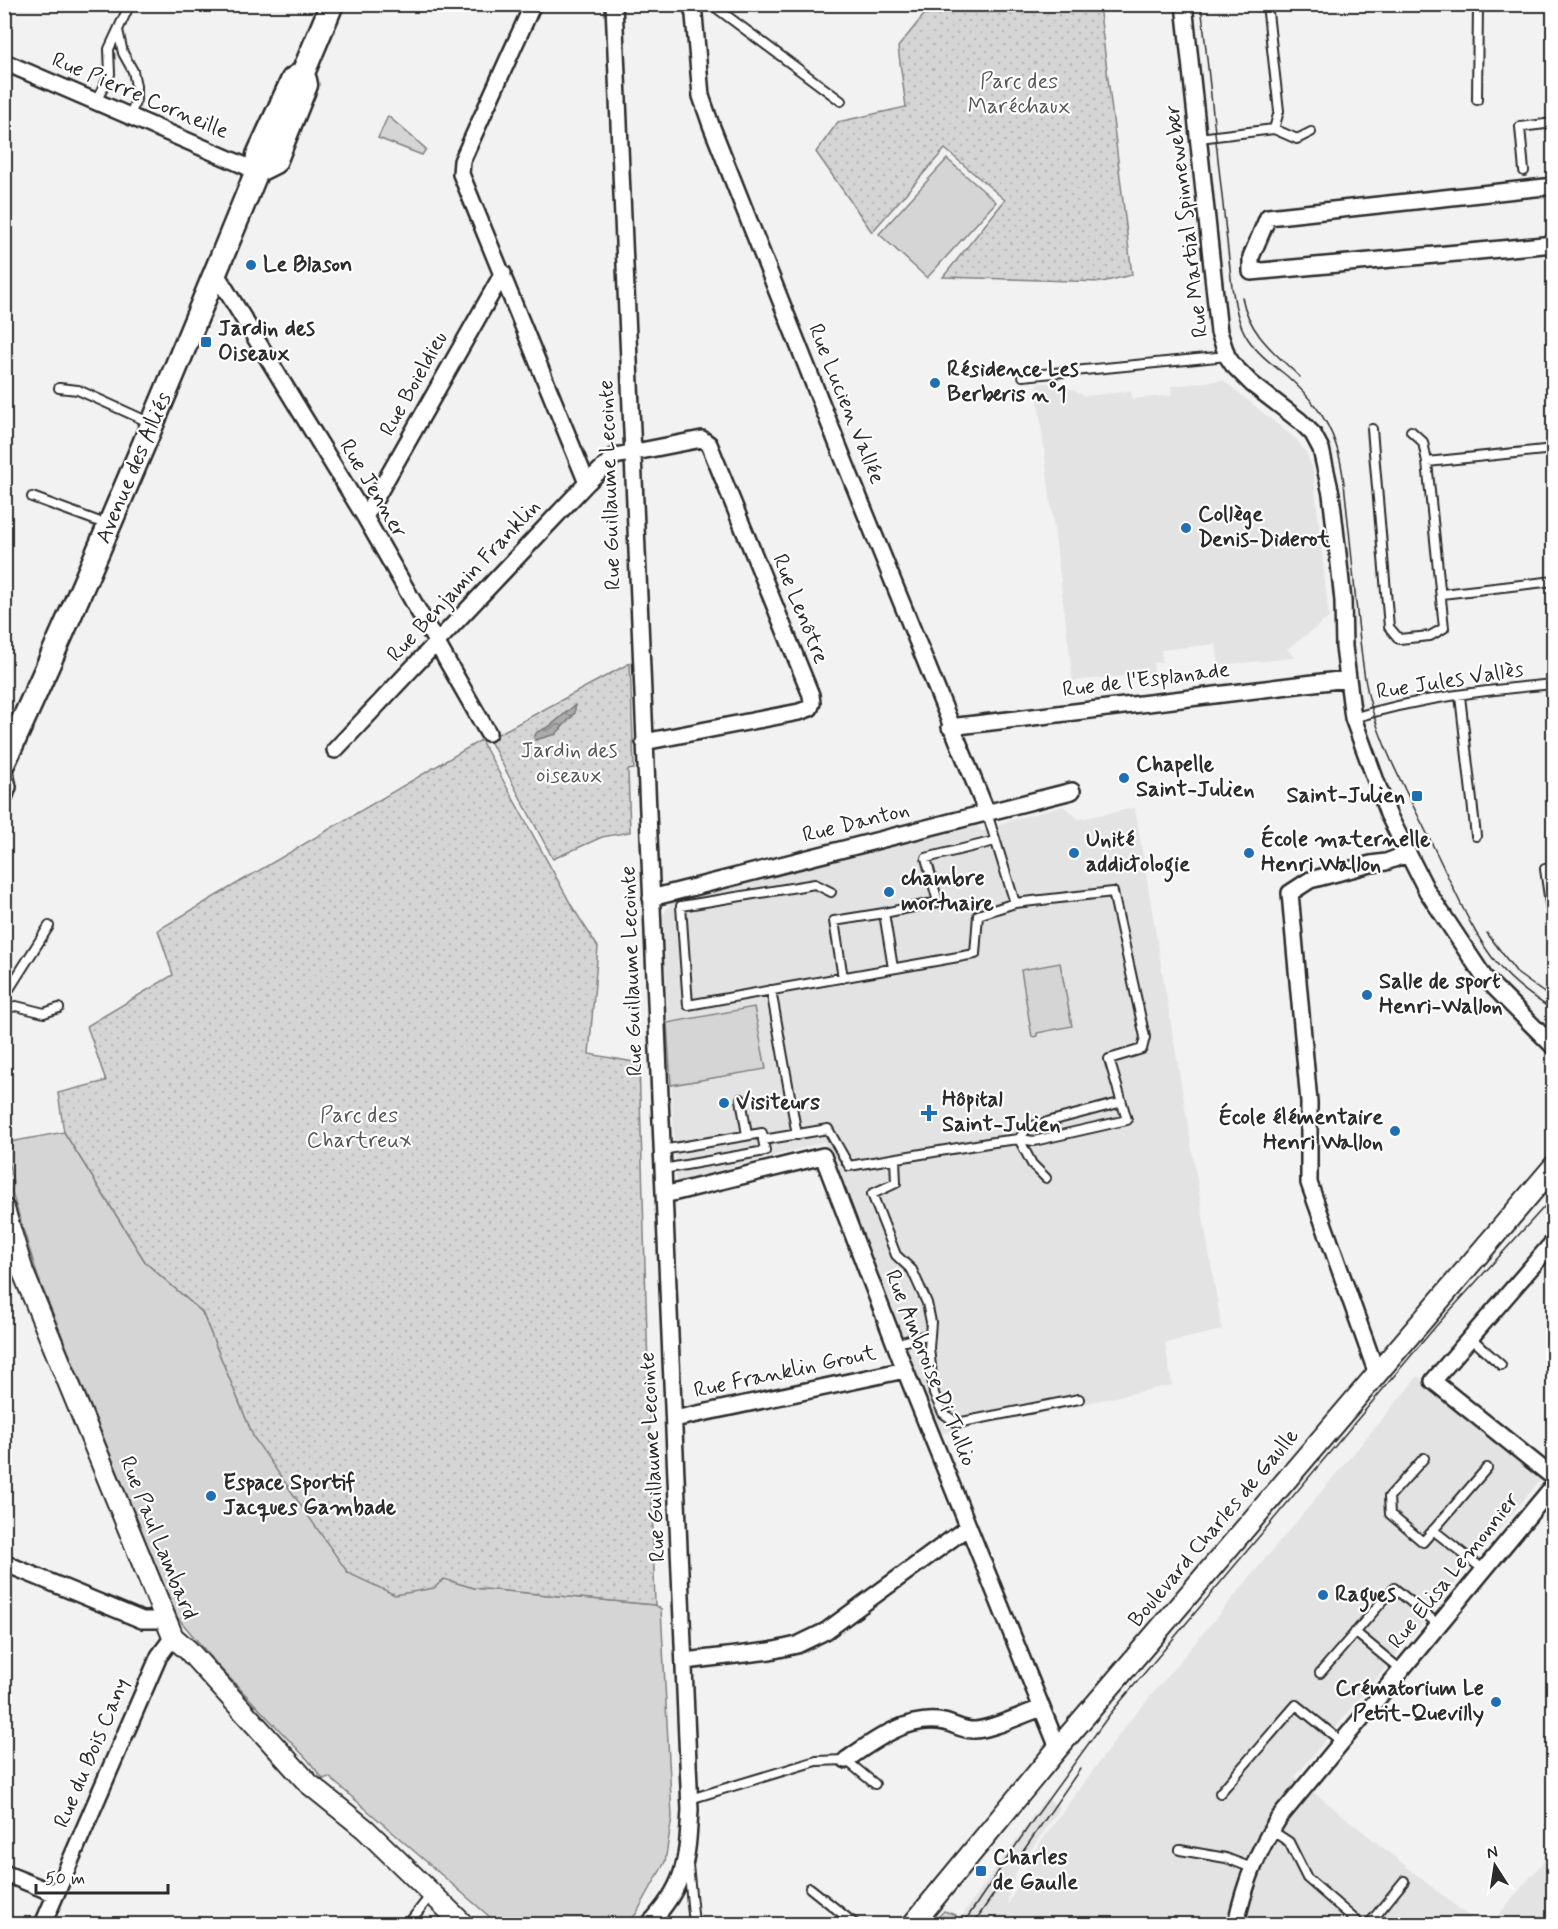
<svg xmlns="http://www.w3.org/2000/svg" width="1558" height="1929" font-family="Mynerve,sans-serif">
	<style>
		.built { fill: #e3e3e3 }
		.green { fill: #d5d5d5; stroke: #808080; stroke-width: 1.5 }
		.park { fill: url(#park-dots); stroke: #808080; stroke-width: 1.5 }
		.water { fill: url(#water-waves); stroke: #787878; stroke-width: 1.5 }
		.lines { fill: none; stroke-linecap: round; stroke-linejoin: round }
		.service-casing { stroke: #2b2b2b; stroke-width: 12 }
		.minor-casing { stroke: #2b2b2b; stroke-width: 20 }
		.tertiary-casing { stroke: #2b2b2b; stroke-width: 24 }
		.secondary-casing { stroke: #2b2b2b; stroke-width: 27 }
		.service { stroke: #fff; stroke-width: 8 }
		.minor { stroke: #fff; stroke-width: 15 }
		.tertiary { stroke: #fff; stroke-width: 20 }
		.secondary { stroke: #fff; stroke-width: 22 }
		.tram { stroke: #2b2b2b; stroke-width: 1.5 }
		.poi-dot { fill: #1f6fb2; stroke: #fff; stroke-width: 2 }
		.labels { text-anchor: middle; dominant-baseline: central; stroke-width: 4.5; stroke-linejoin: round; paint-order: stroke }
		.park-label { font-size: 22px; fill: #565656; stroke: #fff }
		.street-label { font-size: 22px; fill: #2b2b2b; stroke: #fff }
		.poi-label { font-size: 22px; font-weight: bold; fill: #2b2b2b; stroke: #fff; text-anchor: start }
	</style>
	<defs>
		<pattern id="park-dots" width="8" height="8" patternUnits="userSpaceOnUse" patternTransform="scale(1.5)"><rect width="8" height="8" fill="#d5d5d5"/><path d="M2 2h.1M6 6h.1" fill="none" stroke="#b7b7b7" stroke-width="1.8" stroke-linecap="round"/></pattern>
		<pattern id="water-waves" width="16" height="10" patternUnits="userSpaceOnUse" patternTransform="scale(1.5)"><rect width="16" height="10" fill="#ababab"/><path d="M0 5q4-4 8 0t8 0" fill="none" stroke="#8b8b8b"/></pattern>
	</defs>
	<rect width="100%" height="100%" fill="#f2f2f2"/>
	<filter id="ink" filterUnits="userSpaceOnUse"><feTurbulence type="fractalNoise" baseFrequency=".0167" numOctaves="2"/><feDisplacementMap in="SourceGraphic" scale="12" xChannelSelector="R" yChannelSelector="G"/><feConvolveMatrix kernelMatrix="1 2 1 2 8 2 1 2 1" color-interpolation-filters="sRGB"/></filter>
	<g filter="url(#ink)">
		<!-- built -->
		<path class="built" d="M1223,380l74,60 10,14 6,16 16,148 -42,31 8,9 -76,7 -3,-21 -55,6 1,12 -9,1 1,10 -81,8 -37,-297 21,-3 27,15 47,-5 1,8 40,-4 -1,-9z
			M1063,806l16,13 56,-11 87,522 -57,13 7,42 -232,49 -116,-292 -148,40 -13,-267 9,-13 306,-76 4,5 16,-4 4,-4z
			M1418,1376l123,103 -246,298 183,147h-522l90,-126 14,10 -43,62 -9,27v8l27,-55 89,-122z
			M1553,1850v74h-62z"/>
		<!-- green -->
		<path class="green" d="M388,116l38,33 -4,6 -44,-17z
			M947,159l49,43 -69,76 -48,-44z
			M1060,963l12,63 -35,7v3l-5,1 -11,-67z
			M754,1007l12,62 -95,16 -4,-62z
			M64,1132l82,131 56,49 52,126 190,141 30,9 181,17 6,4 11,208 -7,45 -29,52 -10,10h-128l-169,-147 -6,2 -15,-19 -86,-90 -45,-53 -139,-340 -26,-84 1,-11 -9,-39z
			M944,1911l12,4 -6,9h-19z"/>
		<!-- park -->
		<path class="park" d="M932,5h167l33,270 -30,7 -159,-5 62,-77 -60,-51 -73,83 -56,-80 22,-30 68,-15 -8,-60z
			M630,663l4,106 -6,1 2,62 -28,5 -49,22 -64,-120z
			M481,740l92,168 25,39 -9,107 50,9 16,542 -181,-17 -30,-9 -10,9 -39,7 -47,-22 -94,-135 -52,-126 -56,-49 -82,-131 -6,-39 48,-12 -19,-55 86,-51 -15,-45z"/>
		<!-- water -->
		<path class="water" d="M575,705v8l-19,21 -21,6 -1,-3 3,-5 13,-6z"/>
		<g class="lines">
			<!-- service casing -->
			<g class="service-casing">
				<path id="service" d="M711,4l130,97
					M1267,4l12,107 -5,18 23,10 14,-7
					M118,30l5,23 10,18 3,15v14l-6,16
					M1477,100l1,-96
					M96,102l14,-28 -1,-25 21,-45
					M1199,138l75,-9
					M1524,171l-4,-44 34,-4
					M1023,376l204,-20
					M59,388l19,2 73,33
					M1372,429l17,198 10,12 31,-3 14,-8 -17,-166 -4,-20 -12,-11
					M1427,462l127,-13
					M32,497l76,28
					M1442,594l112,-13
					M1460,696l16,140
					M1353,718c64,-20 133,-28 201,-34
					M1554,867l-9,2 9,62
					M831,892l-16,-8 -134,22 7,99 287,-51 3,-39 37,-12
					M884,913l54,-11 -12,-44 69,-17
					M843,978l-9,-57 50,-8 9,55
					M771,990l26,145
					M4,997l45,-71
					M4,1009l12,-3 28,7 15,-5
					M741,1099l6,36
					M763,1140l65,-11 21,37 145,-24 25,-3 15,2 93,-21 -18,-61 33,-10 3,-12 -32,-145 -98,11 -28,-90
					M662,1150l100,-17 3,18 -102,18
					M895,1159l1,24 -24,11 24,61 16,15 15,33 4,19 -2,26 5,46 9,19 14,10 122,-24
					M1046,1178l-14,-14 -13,-25 9,-12 87,-23
					M1471,1338l30,27
					M895,1344l35,-10
					M1424,1458l-35,39 1,17 33,28 64,-74
					M1433,1530l51,40
					M1355,1632l46,38
					M1320,1673l74,-85 45,37
					M1220,1793l76,-88 46,37
					M690,1799l126,-38 30,-1 29,24
					M1271,1830l18,12 18,36 53,46
					M1180,1850l46,8 26,10
					M688,1865l6,59
					M810,1888l45,36
					M408,1924l23,-29
					M1369,1924l35,-43"/>
			</g>
			<!-- minor casing -->
			<g class="minor-casing">
				<path id="minor" d="M533,4l-71,157 -1,13 126,309
					M614,4l76,1806c-3,51 -4,75 -41,114
					M691,4l3,11 7,81 10,29 136,343 140,345
					M1184,4l35,328 8,24 6,9 19,19 48,37 13,13 8,15 10,45 7,60 5,47 1,46 9,71 35,96 39,77 57,86 70,70
					M4,62l253,109
					M1554,186l-286,31 -17,40v15l303,-28
					M215,272l150,245 123,216
					M365,517l138,-244
					M950,727l397,-48
					M335,750l252,-267 28,-27 87,-17 7,5 102,251 1,8 -2,5 -11,4 -155,30
					M4,769l4,18 -4,11
					M651,898l421,-107
					M664,1195l159,-39 82,214 153,378
					M1554,1241l-121,140 121,97
					M1377,1374l-68,-191v-81l-19,-209 20,-13 61,-16 15,-2 21,-8
					M674,1419l231,-49
					M4,1563l138,57h23
					M685,1661l85,-10 27,-6 29,-14 142,-104
					M846,1760c27,-19 62,-45 98,-38 10,2 20,9 31,8 18,-1 48,-16 67,-22
					M4,1873l52,21
					M43,1924l116,-268 14,-19
					M1236,1924c8,-38 21,-73 43,-106l275,-333"/>
			</g>
			<!-- tertiary casing -->
			<g class="tertiary-casing">
				<path id="tertiary" d="M4,1209l19,63 150,365 15,13 120,133 57,46 98,95
					M913,1924l145,-176 496,-582"/>
			</g>
			<!-- secondary casing -->
			<g class="secondary-casing">
				<path id="secondary" d="M257,171l18,-9 31,-77 -1,-5
					M4,762c90,-195 172,-393 253,-591l1,-16 35,-76 10,-6 29,-69"/>
			</g>
			<!-- service -->
			<use href="#service" class="service"/>
			<!-- minor -->
			<use href="#minor" class="minor"/>
			<!-- tertiary -->
			<use href="#tertiary" class="tertiary"/>
			<!-- secondary -->
			<use href="#secondary" class="secondary"/>
			<!-- tram -->
			<path class="tram" d="M1201,4l31,283c3,18 6,37 16,52 10,15 25,26 39,37 22,20 40,41 49,69 8,24 9,51 12,76 6,53 9,106 17,158 10,61 44,116 70,171 19,38 36,82 63,115 16,19 35,32 56,46
				M1242,297c7,37 33,56 58,80
				M1487,933l31,41 36,26
				M1017,1860l63,-91
				M963,1924l68,-101 79,-109 326,-388 118,-130
				M973,1924l27,-39"/>
		</g>
	</g>
	<!-- markers -->
	<g class="poi-dot">
		<circle cx="251" cy="265" r="6"/>
		<rect x="200" y="336" width="12" height="12" rx="3"/>
		<circle cx="935" cy="383" r="6"/>
		<circle cx="1186" cy="528" r="6"/>
		<circle cx="1124" cy="778" r="6"/>
		<rect x="1411" y="790" width="12" height="12" rx="3"/>
		<circle cx="1074" cy="853" r="6"/>
		<circle cx="1249" cy="853" r="6"/>
		<circle cx="889" cy="892" r="6"/>
		<circle cx="1367" cy="995" r="6"/>
		<circle cx="724" cy="1103" r="6"/>
		<path d="M926 1104h6v6h6v6h-6v6h-6v-6h-6v-6h6z"/>
		<circle cx="1395" cy="1131" r="6"/>
		<circle cx="211" cy="1496" r="6"/>
		<circle cx="1323" cy="1595" r="6"/>
		<circle cx="1496" cy="1702" r="6"/>
		<rect x="975" y="1865" width="12" height="12" rx="3"/>
	</g>
	<g class="labels">
		<!-- park labels -->
		<g class="park-label">
			<text x="1019" y="82">Parc des<tspan x="1019" dy="25">Maréchaux</tspan></text>
			<text x="569" y="751">Jardin des<tspan x="569" dy="25">oiseaux</tspan></text>
			<text x="359" y="1116">Parc des<tspan x="359" dy="25">Chartreux</tspan></text>
		</g>
		<!-- street labels -->
		<g class="street-label">
			<text transform="translate(140 96) rotate(23)">Rue Pierre Corneille</text>
			<text transform="translate(1187 221) rotate(-97)">Rue Martial Spinneweber</text>
			<text transform="translate(414 384) rotate(-61)">Rue Boieldieu</text>
			<text transform="translate(846 404) rotate(68)">Rue Lucien Vallée</text>
			<text transform="translate(134 468) rotate(-67)">Avenue des Alliés</text>
			<text transform="translate(610 485) rotate(-92)">Rue Guillaume Lecointe</text>
			<text transform="translate(373 489) rotate(59)">Rue Jenner</text>
			<text transform="translate(464 581) rotate(-47)">Rue Benjamin Franklin</text>
			<text transform="translate(800 609) rotate(68)">Rue Lenôtre</text>
			<text transform="translate(1146 680) rotate(-7)">Rue de l'Esplanade</text>
			<text transform="translate(1450 681) rotate(-9)">Rue Jules Vallès</text>
			<text transform="translate(856 823) rotate(-14)">Rue Danton</text>
			<text transform="translate(632 971) rotate(-92)">Rue Guillaume Lecointe</text>
			<text transform="translate(930 1368) rotate(68)">Rue Ambroise Di Tullio</text>
			<text transform="translate(785 1372) rotate(-12)">Rue Franklin Grout</text>
			<text transform="translate(653 1457) rotate(-93)">Rue Guillaume Lecointe</text>
			<text transform="translate(1214 1528) rotate(-50)">Boulevard Charles de Gaulle</text>
			<text transform="translate(158 1538) rotate(68)">Rue Paul Lambard</text>
			<text transform="translate(1454 1571) rotate(-51)">Rue Elisa Lemonnier</text>
			<text transform="translate(92 1753) rotate(-67)">Rue du Bois Cany</text>
		</g>
		<!-- poi labels -->
		<g class="poi-label">
			<text x="263" y="265">Le Blason</text>
			<text x="218" y="329">Jardin des<tspan x="218" dy="25">Oiseaux</tspan></text>
			<text x="947" y="370">Résidence Les<tspan x="947" dy="25">Berberis n°1</tspan></text>
			<text x="1198" y="515">Collège<tspan x="1198" dy="25">Denis-Diderot</tspan></text>
			<text x="1136" y="765">Chapelle<tspan x="1136" dy="25">Saint-Julien</tspan></text>
			<text x="1405" y="796" text-anchor="end">Saint-Julien</text>
			<text x="1086" y="840">Unité<tspan x="1086" dy="25">addictologie</tspan></text>
			<text x="1261" y="840">École maternelle<tspan x="1261" dy="25">Henri Wallon</tspan></text>
			<text x="901" y="879">chambre<tspan x="901" dy="25">mortuaire</tspan></text>
			<text x="1379" y="982">Salle de sport<tspan x="1379" dy="25">Henri-Wallon</tspan></text>
			<text x="942" y="1100">Hôpital<tspan x="942" dy="25">Saint-Julien</tspan></text>
			<text x="736" y="1103">Visiteurs</text>
			<text x="1383" y="1118" text-anchor="end">École élémentaire<tspan x="1383" dy="25">Henri Wallon</tspan></text>
			<text x="223" y="1483">Espace Sportif<tspan x="223" dy="25">Jacques Gambade</tspan></text>
			<text x="1335" y="1595">Ragues</text>
			<text x="1484" y="1689" text-anchor="end">Crématorium Le<tspan x="1484" dy="25">Petit-Quevilly</tspan></text>
			<text x="993" y="1858">Charles<tspan x="993" dy="25">de Gaulle</tspan></text>
		</g>
	</g>
	<!-- margin -->
	<rect width="1558" height="1929" fill="none" stroke="#fff" stroke-width="24"/>
	<rect x="12" y="12" width="1534" height="1905" fill="none" stroke="#2b2b2b" stroke-width="2" filter="url(#ink)"/>
	<!-- north arrow -->
	<g transform="translate(1495 1866) rotate(348)" stroke="#ffffff" stroke-width="4.5" paint-order="stroke">
	<path d="M0-4.5L10 22L0 15L-10 22Z" fill="#2b2b2b"/>
	<text y="-9" font-size="16" font-weight="bold" text-anchor="middle" fill="#2b2b2b">N</text>
	</g>
	<!-- scale -->
	<path d="M36 1884v9h132v-9" fill="none" stroke="#2b2b2b" stroke-width="3"/>
	<text x="45" y="1884" font-size="18" fill="#2b2b2b" stroke="#ffffff" stroke-width="4.5" paint-order="stroke">50 m</text>
</svg>
